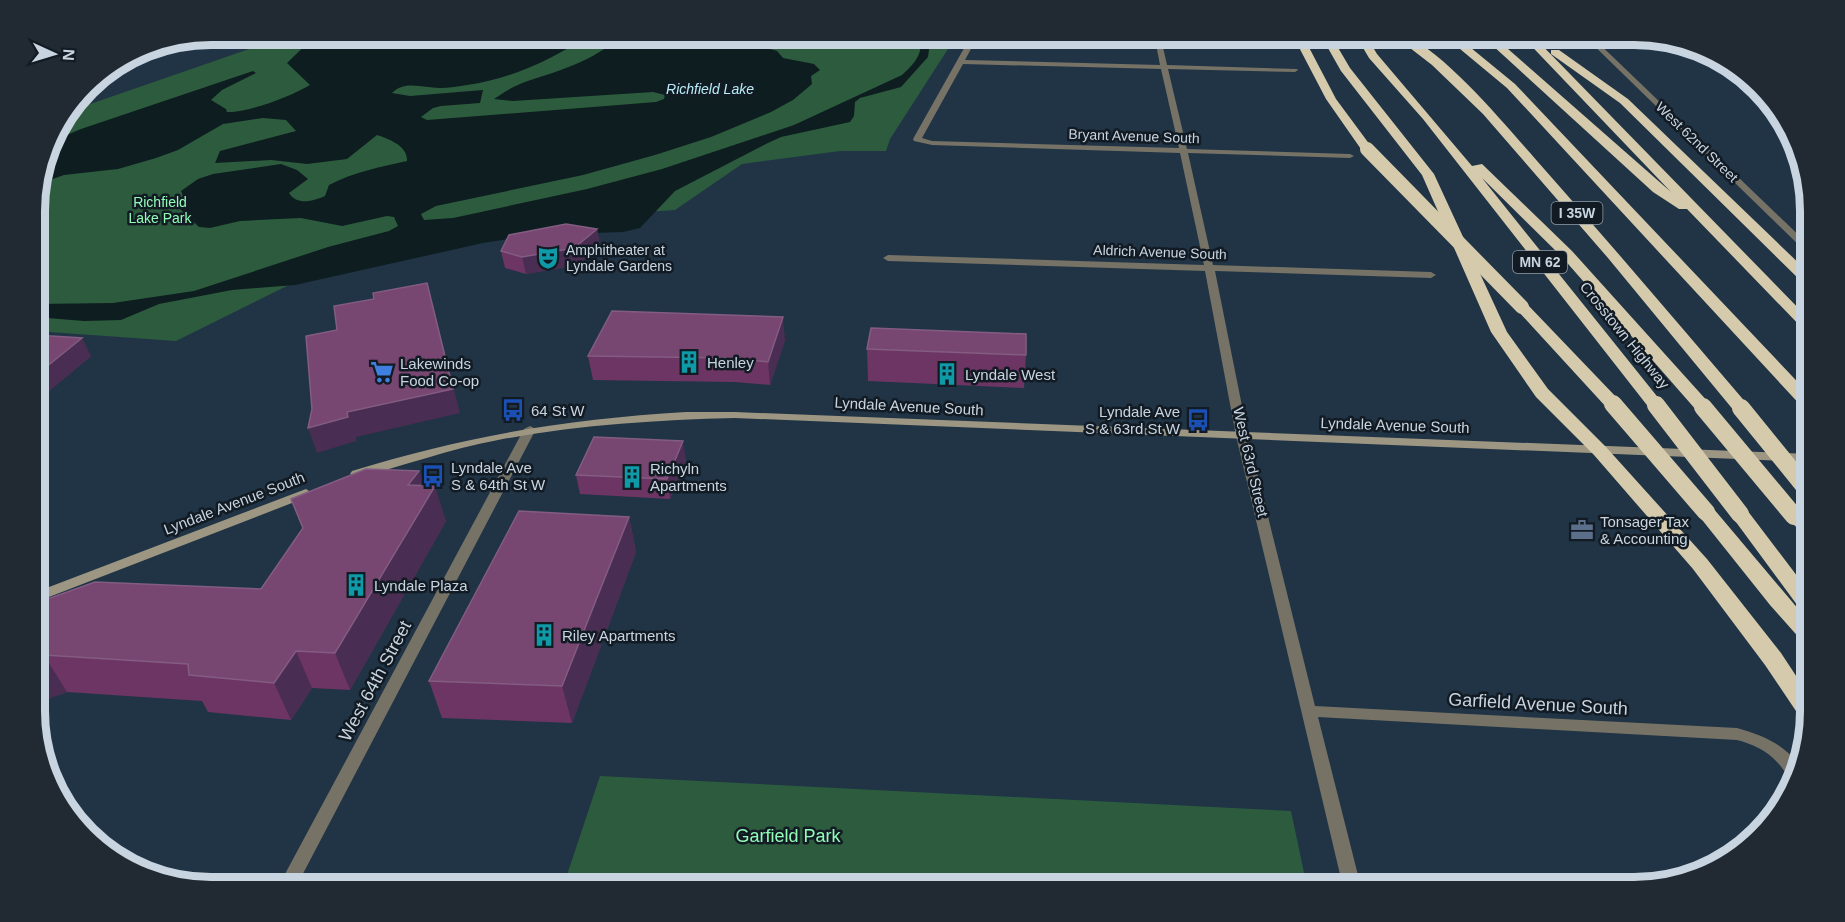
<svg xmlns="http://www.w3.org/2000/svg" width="1845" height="922" font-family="Arial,sans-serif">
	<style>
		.green { fill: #2c5c3d }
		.water { fill: #0e1d20 }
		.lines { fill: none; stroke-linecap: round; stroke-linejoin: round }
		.minor { fill: #767266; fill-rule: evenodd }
		.secondary { fill: #9d9682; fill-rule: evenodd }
		.motorway { fill: #d5caac; fill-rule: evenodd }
		.motorway-bridge-far1 { stroke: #d5caac; stroke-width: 14 }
		.motorway-bridge { stroke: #d5caac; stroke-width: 18 }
		.wall { fill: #6d3563 }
		.shaded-wall { fill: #4a2d52 }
		.building { fill: #774671; stroke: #835c82; stroke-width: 1.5 }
		.labels { text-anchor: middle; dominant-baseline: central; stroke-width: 5; stroke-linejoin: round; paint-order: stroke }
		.far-water-label { font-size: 14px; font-style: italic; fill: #b7ecf7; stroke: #121b23 }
		.far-street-label { font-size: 14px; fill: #c8d4e0; stroke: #121b23 }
		.far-park-label { font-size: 14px; fill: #92fcb6; stroke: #121b23 }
		.shield { fill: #121b23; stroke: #919ca7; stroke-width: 1.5 }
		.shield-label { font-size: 14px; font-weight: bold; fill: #c8d4e0 }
		.far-poi-label { font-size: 14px; fill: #c8d4e0; stroke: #121b23; text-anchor: start }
		.street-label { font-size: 15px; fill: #c8d4e0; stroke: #121b23 }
		.poi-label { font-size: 15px; fill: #c8d4e0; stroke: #121b23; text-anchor: start }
		.near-street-label { font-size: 18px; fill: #c8d4e0; stroke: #121b23 }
		.near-park-label { font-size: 18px; fill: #92fcb6; stroke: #121b23 }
		.rim { fill: none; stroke: #c8d4e0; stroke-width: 8 }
	</style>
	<rect width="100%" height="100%" fill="#203446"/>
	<!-- green -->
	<path class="green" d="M211,34l746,1 -67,104 -4,12h-46l-98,13 -67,46 -273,19 -226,112 -141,-10v-132l18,-66 17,-22 185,-64 -54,-10z
		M600,776l691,35 16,76h-507l-233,-12z"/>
	<!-- water -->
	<path class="water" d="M316,35h274c-38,24 -78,44 -123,50 -8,1 -18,3 -27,3 -17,0 -35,-8 -48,5l18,3 73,-6 -3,13 -39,3 -8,2 -12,9 6,3 229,-18 8,-3 1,-4 -12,-3 -140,9 -19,-2c28,-20 42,-19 72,-31 19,-7 37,-17 53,-29l-10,-4h72l34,10 48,2 14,4 6,7 31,6 6,6 -9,6 1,8 -19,16 -22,12 -60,25 -56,18 -72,20 -147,31 -15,8 3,6 29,-2 134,-29 75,-20 132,-44 108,-50c12,-11 24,-23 16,-40h13l-3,22 -27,30 -41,11 -5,4 -1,14 -4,6 -69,15 -13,6 -93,48 -35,37 -17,4 -88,3 -52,8 -188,42 -63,5 -73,14 -38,16 -37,1 -49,-4v-13l78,-1 81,-12 134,-44 61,-16 9,-5 -4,-9 -7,-1 -45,10 -41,-8 -23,1 -38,2 -30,7 -11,-1 -21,-20 2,-7 4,-2 -3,-7 17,-12 15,-5 68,-10 16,6 11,9 -19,14c8,13 25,8 36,3l4,-11c25,-13 51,-18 78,-24 1,-15 -18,-22 -30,-26l-30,24 -40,5 -36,-4 -56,3 5,-12 76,-20 -10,-11 -23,-2 -40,6 -45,26 -22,8 -38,11 -54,6 -25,9 11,-42 31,-13 172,-58 3,2 -34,17 -11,10 15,9 1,3c21,1 65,-16 83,-27l-23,-22z"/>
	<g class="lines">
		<!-- minor -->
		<path class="minor" d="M972,34h7l-14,26 195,5 -6,-31h6l7,31 130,4 1,1 -3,2 -127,-3 19,80 163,5 4,2 -4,2 -162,-5 25,112 218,7 5,3 -5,3 -216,-7 33,165 67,270 422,22c24,7 46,15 61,36l-4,16c-7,-3 -11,-12 -17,-18 -11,-12 -25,-18 -40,-22l-419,-23 43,170h-18l-107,-451 -31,-165 -317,-10 -5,-3 5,-3 316,10 -24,-112 -248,-8 -18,-4 -1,-2zM963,64l198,5 18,79 -247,-7 -10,-3z
			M1582,34h7l220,211v8l-3,-1z
			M530,426l6,3 -240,458h-18l246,-458z"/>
		<!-- secondary -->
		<path class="secondary" d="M686,412h49l1075,42v8l-1075,-44c-80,2 -159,7 -237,22 -49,9 -94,26 -142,38l-6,-4 2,-3c113,-35 215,-52 334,-59z
			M306,489l6,4 -2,3 -274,106v-10z"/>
		<!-- motorway -->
		<path class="motorway" d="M1292,34h10l34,65 37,50 -2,3h-8l-37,-53z
			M1320,34h10l20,34 84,106 73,158 41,57 58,58 101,112 74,94 29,44 -2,25 -6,-2 -37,-55 -72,-96 -99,-114 -58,-58 -45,-65 -69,-157 -81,-104z
			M1355,34h10l12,20 95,112 10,-2 90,87 137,152 2,4 -2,4h-12l-135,-154 -80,-79 182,227 -2,4h-12l-227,-290 -54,-61z
			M1392,34c5,0 10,0 14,2 42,19 100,90 132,126 71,80 140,161 209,242l2,4 -2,4h-12l-127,-154 -125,-144 -51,-49z
			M1442,34h12l61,50 295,311v15l-6,-1 -297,-321z
			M1480,34h11l180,158 -151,-158h11l278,285v13l-5,-2 -117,-121h-8l-26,-17z
			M1551,50h8l69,49 181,174v12l-5,-1 -184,-181 -69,-49z
			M1522,302l5,2 92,96 2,4 -2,4h-12l-90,-98 -3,-3 3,-3z
			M1706,506l7,2 97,115v21l-8,-3 -32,-36 -71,-89 -2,-4 2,-4z
			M1740,508l7,2 63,83v22l-7,-2 -70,-95 -3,-4 3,-4z
			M1794,510l16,9v16l-7,-2 -19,-17 3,-4z"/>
		<!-- motorway-bridge-far1 -->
		<path class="motorway-bridge-far1" d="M1367,149l155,158"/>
		<!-- motorway-bridge -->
		<path class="motorway-bridge" d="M1613,404l93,108
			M1656,405l84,109
			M1703,407l91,109
			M1741,408l69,85"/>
	</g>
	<!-- wall -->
	<path class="wall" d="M597,229l3,17 -23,19 -51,9 -21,-6 -4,-17z
		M35,335l56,21 -47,39 -9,-1z
		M785,340l-15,45 -36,-3 -141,-2 -5,-24z
		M867,349l159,6 -2,33 -156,-7z
		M686,460l-16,39 -90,-5 -4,-19z
		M419,471l5,14 22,36 -96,169 -38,-2 -21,32 -83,-8 -6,-11 -135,-9 -31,11v-100l225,-14z
		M629,517l7,35 -64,171 -130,-5 -13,-37z"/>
	<!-- shaded-wall -->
	<path class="shaded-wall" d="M597,229l3,17 -23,19 -51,9 -4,-17z
		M427,283l33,130 -104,24v4l-39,12 -9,-25 39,-16z
		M783,317l2,23 -15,45 -2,-23z
		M82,338l9,18 -47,39 -9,-17v-2z
		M683,441l3,19 -16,39 -3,-20z
		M419,471l9,28 7,-13 11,35 -96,169 -15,-37 73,-168z
		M629,517l7,35 -64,171 -10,-37z
		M296,651l16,37 -21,32 -17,-37z
		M44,655l23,37 -31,11v-45z"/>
	<!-- building -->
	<path class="building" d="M566,224l31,5 -23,19 -52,9 -21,-6 8,-16z
		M427,283l26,106 -106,23 1,5 -40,11 4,-19 -6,-73 31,-6 -3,-24 40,-7 -1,-6z
		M612,311l171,6 -15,45 -37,-4 -143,-2z
		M871,328l155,6v21l-159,-6z
		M35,335l47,3 -47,38z
		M594,437l89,4 -16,38 -91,-4z
		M366,469l53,2 -11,14 27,1 -100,167 -39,-2 -22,32 -85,-8 -1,-11 -144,-9 -8,3v-55l59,-21 166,7 42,-61 -12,-29z
		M519,511l110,6 -67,169 -133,-5z"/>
	<!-- icons -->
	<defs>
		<g id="theatre-bare" transform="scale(1.8)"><path d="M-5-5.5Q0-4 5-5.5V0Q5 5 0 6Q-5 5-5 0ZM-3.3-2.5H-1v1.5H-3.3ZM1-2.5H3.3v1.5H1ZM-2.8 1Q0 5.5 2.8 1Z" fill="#0f9aa8" stroke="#121b23" stroke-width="2.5" paint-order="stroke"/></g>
		<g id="building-bare" transform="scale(1.8)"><path d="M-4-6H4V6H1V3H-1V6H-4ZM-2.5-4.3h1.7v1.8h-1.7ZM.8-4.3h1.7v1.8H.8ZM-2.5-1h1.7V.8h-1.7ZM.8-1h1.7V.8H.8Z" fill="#0f9aa8" stroke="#121b23" stroke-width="2.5" paint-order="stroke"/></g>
		<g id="supermarket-bare" transform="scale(1.8)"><path d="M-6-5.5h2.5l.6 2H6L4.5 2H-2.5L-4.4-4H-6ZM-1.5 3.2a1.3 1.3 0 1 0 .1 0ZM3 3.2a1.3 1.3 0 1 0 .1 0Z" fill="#3f7fe0" stroke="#121b23" stroke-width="2.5" paint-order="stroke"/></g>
		<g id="bus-bare" transform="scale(1.8)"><path d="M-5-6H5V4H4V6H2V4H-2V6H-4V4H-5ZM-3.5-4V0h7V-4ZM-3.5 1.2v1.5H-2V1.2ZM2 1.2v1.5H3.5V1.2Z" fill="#1a4fb4" stroke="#121b23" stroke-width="2.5" paint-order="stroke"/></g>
		<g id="office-bare" transform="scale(1.8)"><path d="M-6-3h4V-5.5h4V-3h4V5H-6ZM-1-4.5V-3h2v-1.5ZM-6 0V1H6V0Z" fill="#5c6f8a" stroke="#121b23" stroke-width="2.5" paint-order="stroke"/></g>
	</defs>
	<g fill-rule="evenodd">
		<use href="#theatre-bare" x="548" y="258"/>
		<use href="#building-bare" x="689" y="362"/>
		<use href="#supermarket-bare" x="382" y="372"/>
		<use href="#building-bare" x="947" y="374"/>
		<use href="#bus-bare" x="513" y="410"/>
		<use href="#bus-bare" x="1198" y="420"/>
		<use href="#bus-bare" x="433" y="476"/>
		<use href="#building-bare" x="632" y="477"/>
		<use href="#office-bare" x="1582" y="530"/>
		<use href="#building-bare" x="356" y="585"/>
		<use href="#building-bare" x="544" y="635"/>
	</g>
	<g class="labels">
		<!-- far-water labels -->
		<g class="far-water-label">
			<text x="710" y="89">Richfield Lake</text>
		</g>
		<!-- far-street labels -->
		<g class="far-street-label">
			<text transform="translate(1134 136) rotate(2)">Bryant Avenue South</text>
			<text transform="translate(1697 142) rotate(44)">West 62nd Street</text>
			<text transform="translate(1160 252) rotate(2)">Aldrich Avenue South</text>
		</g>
		<!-- far-park labels -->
		<g class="far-park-label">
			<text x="160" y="202">Richfield<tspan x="160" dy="16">Lake Park</tspan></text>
		</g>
		<!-- shield labels -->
		<g class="shield">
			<rect x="1551.5" y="202" width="51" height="22" rx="4.5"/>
			<rect x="1513" y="251" width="54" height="22" rx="4.5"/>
		</g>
		<g class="shield-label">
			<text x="1577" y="213">I 35W</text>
			<text x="1540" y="262">MN 62</text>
		</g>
		<!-- far-poi labels -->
		<g class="far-poi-label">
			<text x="566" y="250">Amphitheater at<tspan x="566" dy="16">Lyndale Gardens</tspan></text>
		</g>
		<!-- street labels -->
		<g class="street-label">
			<text transform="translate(1625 335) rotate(51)">Crosstown Highway</text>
			<text transform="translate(909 406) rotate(3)">Lyndale Avenue South</text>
			<text transform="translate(1395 425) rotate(2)">Lyndale Avenue South</text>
			<text transform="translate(1251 462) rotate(77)">West 63rd Street</text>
			<text transform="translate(234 503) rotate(-21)">Lyndale Avenue South</text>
		</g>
		<!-- poi labels -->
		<g class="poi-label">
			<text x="707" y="362">Henley</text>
			<text x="400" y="363">Lakewinds<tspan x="400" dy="17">Food Co-op</tspan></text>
			<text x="965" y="374">Lyndale West</text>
			<text x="531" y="410">64 St W</text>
			<text x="1180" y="411" text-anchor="end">Lyndale Ave<tspan x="1180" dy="17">S &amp; 63rd St W</tspan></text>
			<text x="451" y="467">Lyndale Ave<tspan x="451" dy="17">S &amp; 64th St W</tspan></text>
			<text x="650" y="468">Richyln<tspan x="650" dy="17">Apartments</tspan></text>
			<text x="1600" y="521">Tonsager Tax<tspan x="1600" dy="17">&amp; Accounting</tspan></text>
			<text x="374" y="585">Lyndale Plaza</text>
			<text x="562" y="635">Riley Apartments</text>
		</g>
		<!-- near-street labels -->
		<g class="near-street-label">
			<text transform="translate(375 681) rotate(-62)">West 64th Street</text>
			<text transform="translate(1538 704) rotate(3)">Garfield Avenue South</text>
		</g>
		<!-- near-park labels -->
		<g class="near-park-label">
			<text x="788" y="836">Garfield Park</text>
		</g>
	</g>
	<!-- crop -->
	<path d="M0 0H1845V922H0ZM211 45H1634A166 166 0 0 1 1800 211V711A166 166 0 0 1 1634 877H211A166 166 0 0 1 45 711V211A166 166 0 0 1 211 45Z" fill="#212a32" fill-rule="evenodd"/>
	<path class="rim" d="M211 45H1634A166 166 0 0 1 1800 211V711A166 166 0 0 1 1634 877H211A166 166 0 0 1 45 711V211A166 166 0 0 1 211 45Z"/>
	<!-- north arrow -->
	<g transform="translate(54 54) rotate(94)" stroke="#121b23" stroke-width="4.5" paint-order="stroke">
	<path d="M0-4.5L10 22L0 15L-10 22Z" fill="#c8d4e0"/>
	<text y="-9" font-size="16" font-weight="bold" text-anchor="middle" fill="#c8d4e0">N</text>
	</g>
</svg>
